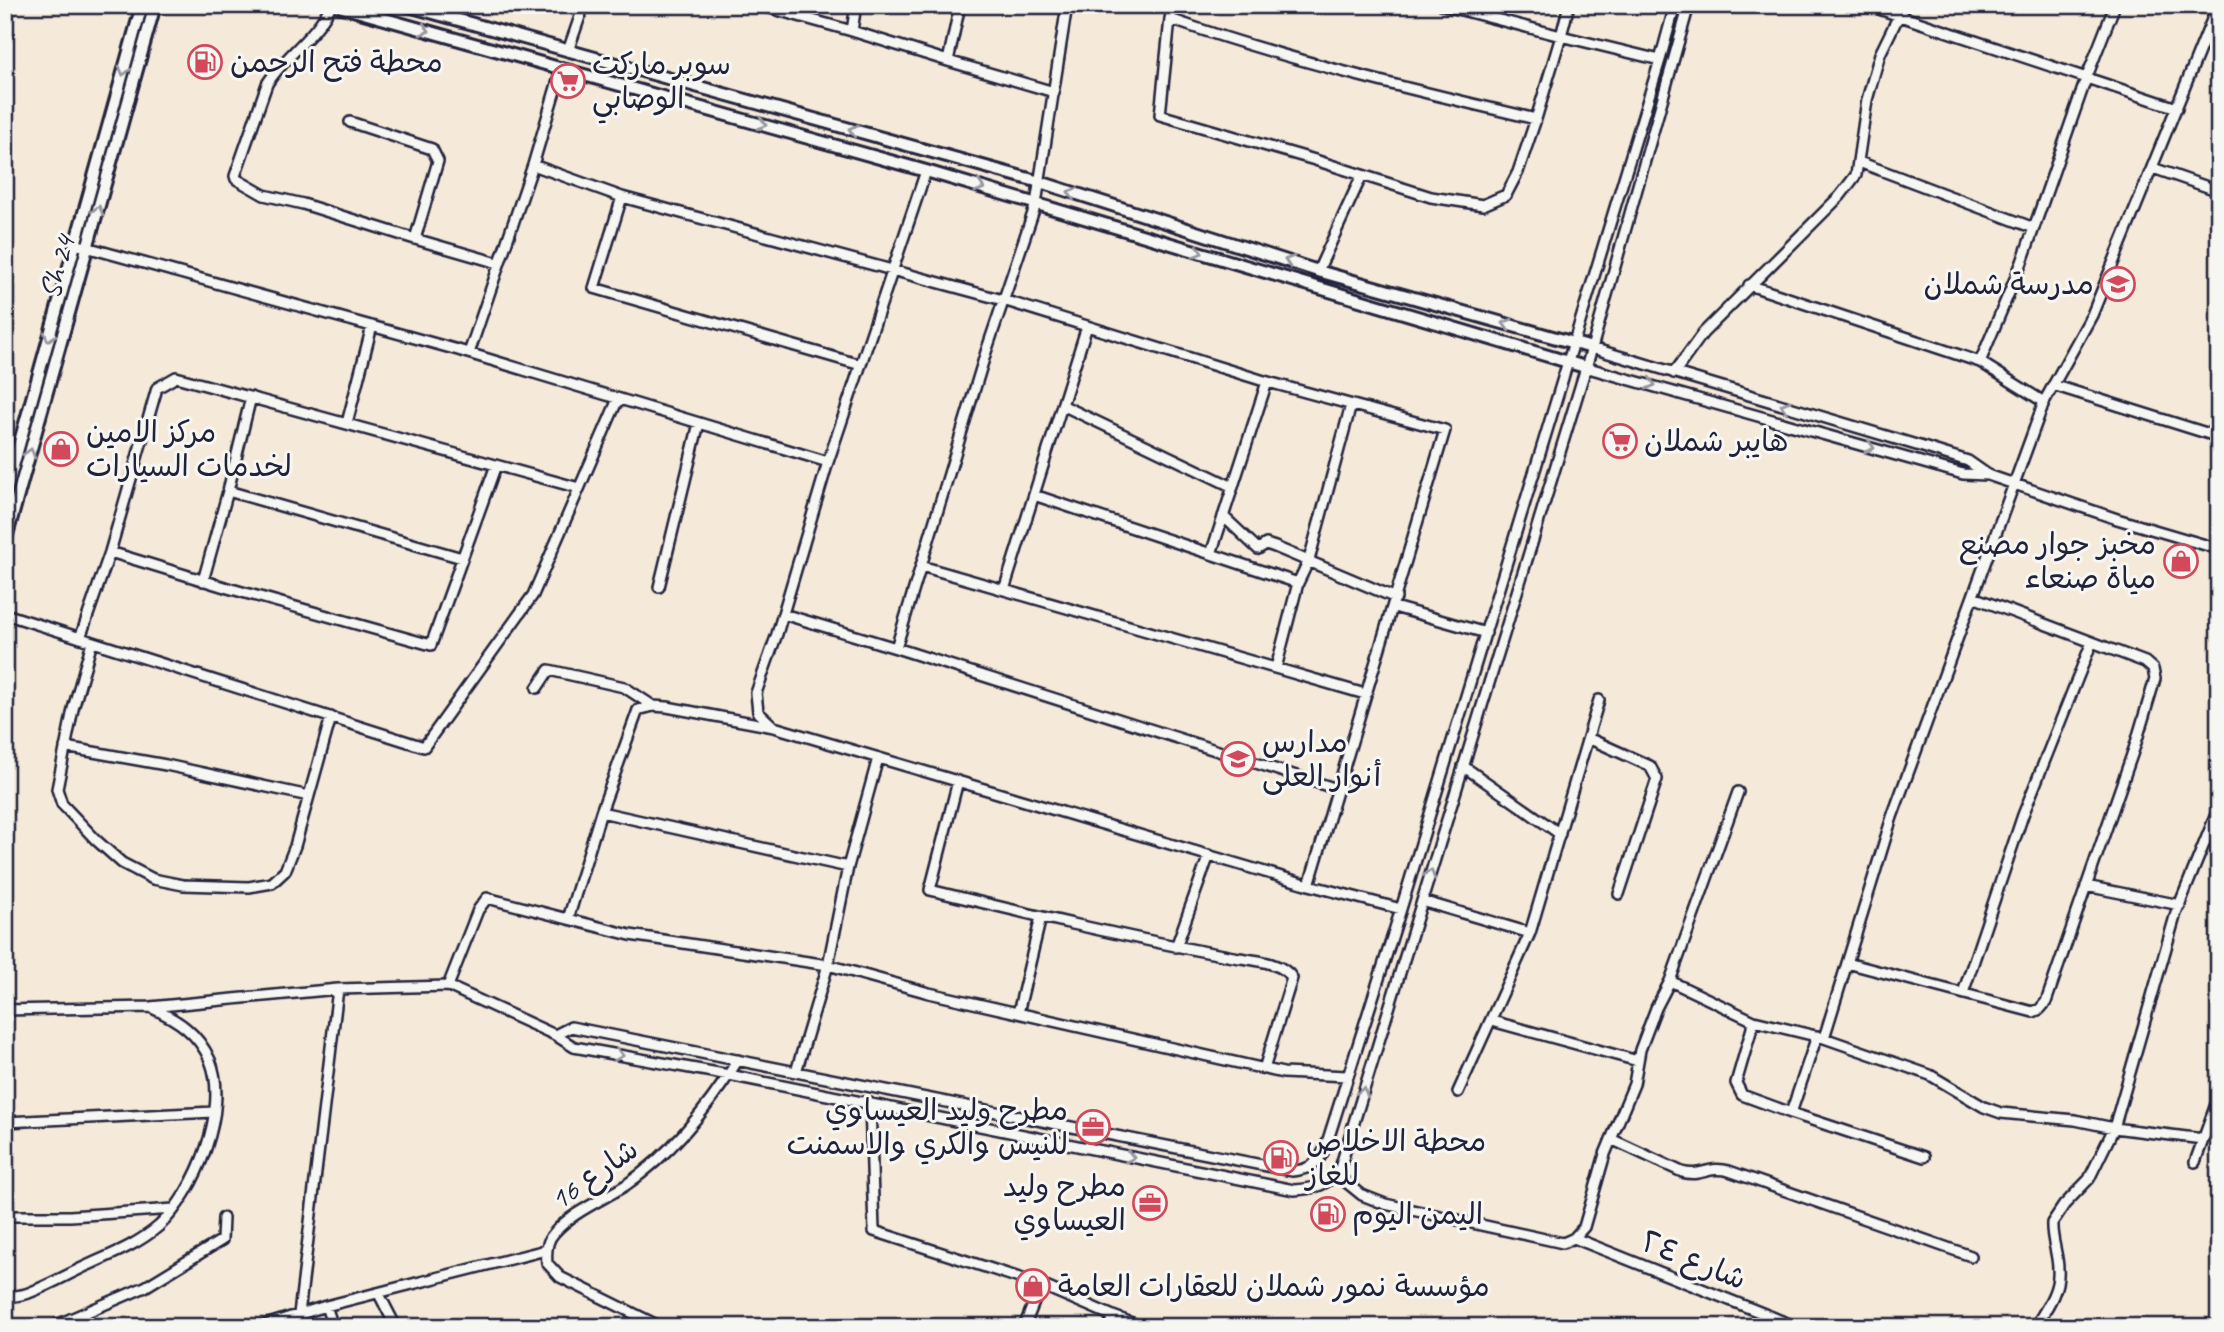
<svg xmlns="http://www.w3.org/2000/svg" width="2224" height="1332" font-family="Caveat,'Playpen Sans Arabic',sans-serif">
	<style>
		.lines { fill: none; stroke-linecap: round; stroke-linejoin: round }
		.minor-casing { stroke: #22223b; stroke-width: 14 }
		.tertiary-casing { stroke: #22223b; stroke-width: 16 }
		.minor { stroke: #f6f6f2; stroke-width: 9 }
		.tertiary { stroke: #f6f6f2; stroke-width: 10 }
		.oneway { stroke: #9797a0 }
		.labels { text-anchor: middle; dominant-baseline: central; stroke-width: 6; stroke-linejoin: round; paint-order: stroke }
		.poi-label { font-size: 30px; fill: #22223b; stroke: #f6f6f2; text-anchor: start }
		.street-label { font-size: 30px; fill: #22223b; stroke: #f6f6f2 }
	</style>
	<rect width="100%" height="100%" fill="#f5eada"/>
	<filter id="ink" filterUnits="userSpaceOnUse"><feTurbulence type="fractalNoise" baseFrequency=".0143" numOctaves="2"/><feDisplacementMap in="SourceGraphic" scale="14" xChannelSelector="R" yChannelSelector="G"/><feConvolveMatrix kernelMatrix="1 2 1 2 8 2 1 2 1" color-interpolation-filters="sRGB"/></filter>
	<g filter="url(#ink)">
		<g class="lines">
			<!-- minor casing -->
			<g class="minor-casing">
				<path id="minor" d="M331,5c-15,32 -46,50 -64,79l-32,92 1,3 28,16 39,9 112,35
					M759,5l93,26 96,30
					M960,5l-12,56 106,31
					M1173,5l-3,14c120,42 243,71 366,100l25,-83 99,24
					M1443,5l22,6
					M1466,5l-1,6 96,25 8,-31
					M1867,5l310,103
					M1170,19l-10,96 155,45 116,37 52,8 23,-10 12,-23 18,-53
					M852,31l4,-26
					M568,51l16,-46
					M350,122l82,27 6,12 -23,78 83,24
					M1859,162l175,66
					M533,165l89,32
					M2153,168l66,23
					M926,171l-98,291 -51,172 -21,59 2,19 16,15 535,158 92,24
					M75,244l383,106 370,112
					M1318,271l44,-96
					M1749,285l231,77 64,40
					M1592,348l331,99 45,14 20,14 129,44 102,30
					M469,353l64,-188 29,-98
					M1980,362l42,-100 64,-183 29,-74
					M861,365l-267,-77 28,-91 381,103 258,80 184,50c-44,152 -92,303 -136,455
					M1585,367l378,107 25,1
					M1674,373l29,-40 137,-137 16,-21 11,-75 13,-46 24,-49
					M2053,385l166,52
					M1062,405l171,82
					M347,423l25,-97
					M228,491l23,-94
					M1034,495l264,88 11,-23 42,-155
					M1223,516l35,33 8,-5 9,3 121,51
					M110,552l118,36 203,57 65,-180
					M1211,554l56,-172
					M921,566l444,128
					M203,581l25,-90 234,67
					M659,587l40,-164
					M1004,590l83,-264
					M1394,607l92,26
					M5,614l419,133 109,-152 85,-196
					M783,614l113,34 441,141
					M80,638l30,-86 47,-164 19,-11 403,111
					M92,642l-19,67 -16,80 5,15 34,36 26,23 31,16 30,6 66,2 23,-4 13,-12 10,-25 36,-129
					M896,648l90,-296 50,-148 31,-199
					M1276,668l22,-85
					M537,688l12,-18 75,17 29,19
					M1588,738l62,28 7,13 -38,115
					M65,747l101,18 143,31
					M1463,766l97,68
					M958,781l-28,109c99,24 198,48 298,66 18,4 54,4 64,22l-28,91
					M601,812l37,-102 15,-4 14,1 107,20
					M848,867l30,-109
					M2086,886l94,19
					M1422,901l108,32
					M568,919l33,-107 247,55 -20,98 101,28 354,80 64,3
					M1176,947l33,-92
					M1847,963l186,49 7,-3 6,-7 89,-256 20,-67 -2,-10 -8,-7 -172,-65
					M1670,981l84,40 70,17 106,37 54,32 17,6 74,7 39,8 -25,51 -25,26 -12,18c-1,16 6,30 6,46 2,21 -12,40 -23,58
					M448,986l30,-76 9,-12 143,37 198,30 -32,107
					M1963,993l60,-178 69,-173
					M5,1010l145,-3 188,-18 110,-3 107,49 19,12 155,28 565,115c19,-1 36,-5 46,-22l252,-820 97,-343
					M1018,1013l23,-96
					M1492,1021l146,40
					M1754,1021l-18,62 6,12 49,18 133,44
					M555,1035l16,-8 721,144c18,-1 27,-8 34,-25l75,-237 259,-849 15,-55
					M1824,1038l68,-221 152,-415 48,-87 126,-310
					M1458,1092l72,-159 69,-233
					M870,1103l4,128 167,54 -17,42
					M1791,1113l26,-77
					M5,1122l209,-10
					M1611,1139l71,33c19,6 26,-7 47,-1l242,85
					M2203,1139l-89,-11 62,-215 43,-106
					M2195,1162l24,-66
					M1336,1174l26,21 23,9 178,39 11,-5 10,-11 21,-73 29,-70 6,-34 16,-42 14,-27 68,-189
					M5,1216h65l104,-7
					M1574,1238l223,89
					M1041,1285l72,31 -4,11
					M379,1294l17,33
					M5,1297c9,-1 18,-1 26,-5 18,-7 36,-17 53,-25 26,-12 53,-22 75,-41 37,-34 71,-117 51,-166 -12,-27 -32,-40 -58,-52
					M326,1306l7,21
					M299,1314l39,-325
					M1113,1316l30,11
					M52,1327l93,-40 77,-47 1,-22
					M259,1327l67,-21 220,-56
					M661,1327l-101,-50 -13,-14c-1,-10 -1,-22 7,-30 18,-21 49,-33 72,-48 46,-32 83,-78 112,-125"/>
			</g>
			<!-- tertiary casing -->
			<g class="tertiary-casing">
				<path id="tertiary" d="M335,5l591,166 659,196
					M405,5l635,177 278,89 274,77
					M5,495l137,-490
					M5,542l150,-537"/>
			</g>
			<!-- minor -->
			<use href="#minor" class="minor"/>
			<!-- tertiary -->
			<use href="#tertiary" class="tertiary"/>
		</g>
		<!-- one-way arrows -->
		<defs><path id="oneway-chevron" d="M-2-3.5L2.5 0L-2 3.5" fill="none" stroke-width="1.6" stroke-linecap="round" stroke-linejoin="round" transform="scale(1.75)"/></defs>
		<g class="oneway">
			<use href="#oneway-chevron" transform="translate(425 30) rotate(15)"/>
			<use href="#oneway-chevron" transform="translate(124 71) rotate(106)"/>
			<use href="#oneway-chevron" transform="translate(762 124) rotate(16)"/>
			<use href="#oneway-chevron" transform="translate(853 130) rotate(-164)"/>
			<use href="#oneway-chevron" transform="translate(980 187) rotate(17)"/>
			<use href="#oneway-chevron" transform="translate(1072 193) rotate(-162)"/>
			<use href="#oneway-chevron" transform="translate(98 210) rotate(-75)"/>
			<use href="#oneway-chevron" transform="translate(1198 252) rotate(17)"/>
			<use href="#oneway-chevron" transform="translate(1289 261) rotate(-162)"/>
			<use href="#oneway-chevron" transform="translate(1507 324) rotate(-164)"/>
			<use href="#oneway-chevron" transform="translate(49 337) rotate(106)"/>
			<use href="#oneway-chevron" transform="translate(1651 384) rotate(15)"/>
			<use href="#oneway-chevron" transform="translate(1785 406) rotate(-163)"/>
			<use href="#oneway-chevron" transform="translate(1870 447) rotate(16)"/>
			<use href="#oneway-chevron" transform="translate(30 453) rotate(-74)"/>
			<use href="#oneway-chevron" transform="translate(1430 874) rotate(-73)"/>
			<use href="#oneway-chevron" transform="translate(619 1055) rotate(10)"/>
			<use href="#oneway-chevron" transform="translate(1363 1092) rotate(-73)"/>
			<use href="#oneway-chevron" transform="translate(1130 1157) rotate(12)"/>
		</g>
	</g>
	<!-- icons -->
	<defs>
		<g id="fuel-ring" transform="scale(1.75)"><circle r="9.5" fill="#f6f6f2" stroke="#d1495b" stroke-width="1.5"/><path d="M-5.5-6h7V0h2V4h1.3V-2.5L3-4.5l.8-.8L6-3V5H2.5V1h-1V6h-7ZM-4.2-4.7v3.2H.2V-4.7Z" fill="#d1495b"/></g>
		<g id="supermarket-ring" transform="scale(1.75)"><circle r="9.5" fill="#f6f6f2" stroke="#d1495b" stroke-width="1.5"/><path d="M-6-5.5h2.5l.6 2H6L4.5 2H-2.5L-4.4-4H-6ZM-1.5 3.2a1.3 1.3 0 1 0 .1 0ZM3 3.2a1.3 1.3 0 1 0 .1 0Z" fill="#d1495b"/></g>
		<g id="school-ring" transform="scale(1.75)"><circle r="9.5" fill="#f6f6f2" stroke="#d1495b" stroke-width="1.5"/><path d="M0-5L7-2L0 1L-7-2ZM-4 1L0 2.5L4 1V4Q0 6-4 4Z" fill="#d1495b"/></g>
		<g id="shop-ring" transform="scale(1.75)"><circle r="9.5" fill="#f6f6f2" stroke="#d1495b" stroke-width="1.5"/><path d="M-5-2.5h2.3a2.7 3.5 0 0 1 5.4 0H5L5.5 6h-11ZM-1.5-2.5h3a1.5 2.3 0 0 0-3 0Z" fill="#d1495b"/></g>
		<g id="office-ring" transform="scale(1.75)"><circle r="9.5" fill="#f6f6f2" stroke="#d1495b" stroke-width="1.5"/><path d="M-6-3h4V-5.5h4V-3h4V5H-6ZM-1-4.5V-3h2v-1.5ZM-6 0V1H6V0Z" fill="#d1495b"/></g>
	</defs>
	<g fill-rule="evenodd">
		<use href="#fuel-ring" x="205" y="62"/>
		<use href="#supermarket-ring" x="568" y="81"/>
		<use href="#school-ring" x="2118" y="284"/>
		<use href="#supermarket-ring" x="1620" y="441"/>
		<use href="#shop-ring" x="61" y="449"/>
		<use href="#shop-ring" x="2181" y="561"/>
		<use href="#school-ring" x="1238" y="759"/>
		<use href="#office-ring" x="1093" y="1127"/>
		<use href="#fuel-ring" x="1281" y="1158"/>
		<use href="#office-ring" x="1150" y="1203"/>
		<use href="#fuel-ring" x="1328" y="1214"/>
		<use href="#shop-ring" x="1033" y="1286"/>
	</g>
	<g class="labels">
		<!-- poi labels -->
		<g class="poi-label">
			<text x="230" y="62">محطة فتح الرحمن</text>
			<text x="592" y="64">سوبر ماركت<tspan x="592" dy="34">الوصابي</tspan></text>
			<text x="2094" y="284" text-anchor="end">مدرسة شملان</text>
			<text x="86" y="432">مركز الامين<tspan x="86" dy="34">لخدمات السيارات</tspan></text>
			<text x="1644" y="441">هايبر شملان</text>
			<text x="2156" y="544" text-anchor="end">مخبز جوار مصنع<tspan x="2156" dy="34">مياة صنعاء</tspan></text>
			<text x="1262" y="742">مدارس<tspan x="1262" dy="34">أنوار العلى</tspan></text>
			<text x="1068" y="1110" text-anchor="end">مطرح وليد العيساوي<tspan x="1068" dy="34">للنيس والكري والاسمنت</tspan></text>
			<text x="1306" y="1141">محطة الاخلاص<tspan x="1306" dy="34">للغاز</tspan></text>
			<text x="1126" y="1186" text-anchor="end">مطرح وليد<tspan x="1126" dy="34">العيساوي</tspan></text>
			<text x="1352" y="1214">اليمن اليوم</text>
			<text x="1058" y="1286">مؤسسة نمور شملان للعقارات العامة</text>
		</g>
		<!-- street labels -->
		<g class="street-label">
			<text transform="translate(57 267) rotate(-74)">Sh 24</text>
			<text transform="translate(594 1174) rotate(-35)">شارع 16</text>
			<text transform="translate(1694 1260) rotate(22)">شارع ٢٤</text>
		</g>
	</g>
	<!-- margin -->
	<rect width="2224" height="1332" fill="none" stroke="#f6f6f2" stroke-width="28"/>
	<rect x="14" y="14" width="2196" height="1304" fill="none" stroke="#22223b" stroke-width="2.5" filter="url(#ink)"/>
</svg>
